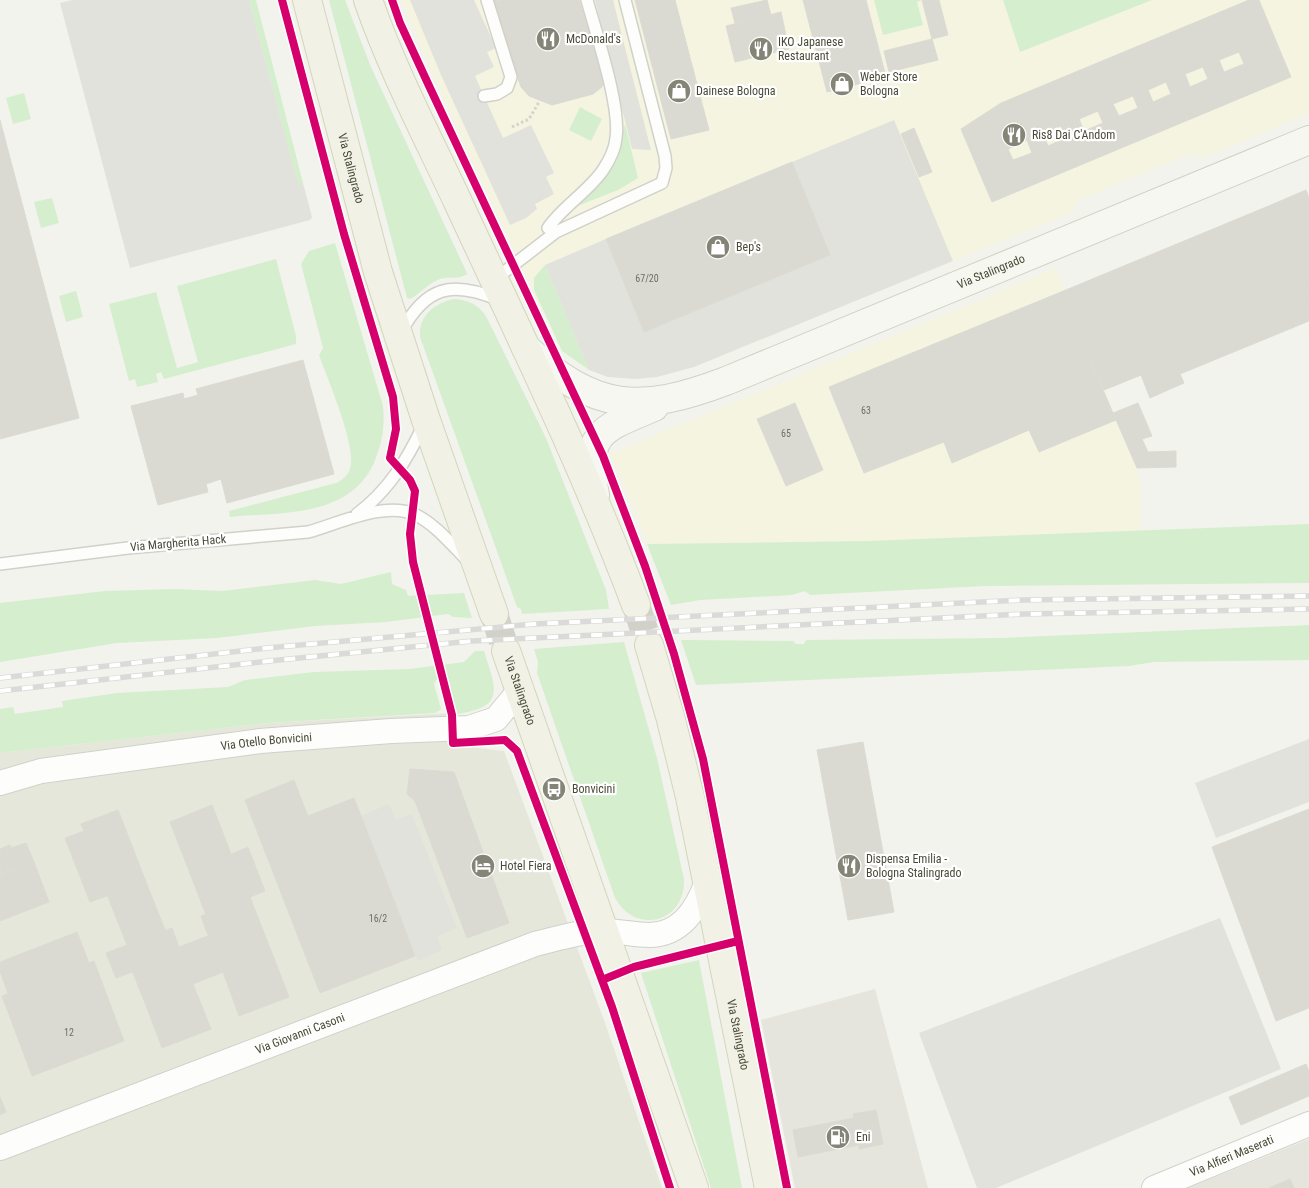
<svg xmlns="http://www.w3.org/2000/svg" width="1309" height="1188" font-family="'Roboto Condensed',sans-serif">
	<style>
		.residential { fill: #e6e7db }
		.commercial { fill: #f5f4e1 }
		.industrial { fill: #e5e5dd }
		.green { fill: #d5eece }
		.parking { fill: #e2e2dc }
		.building { fill: #dadad2; stroke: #dbdbd3; fill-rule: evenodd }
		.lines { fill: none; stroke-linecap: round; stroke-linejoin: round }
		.primary-tunnel { stroke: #d1d1c9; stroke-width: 28; stroke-dasharray: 28 14; stroke-linecap: butt }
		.lane-casing { stroke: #d1d1cb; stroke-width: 14 }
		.street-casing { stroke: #d1d1cb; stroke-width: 26 }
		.secondary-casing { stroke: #d0d2c4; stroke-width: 30 }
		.primary-casing { stroke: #d4d5ba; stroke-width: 30 }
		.path { stroke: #d3d3cb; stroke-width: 3; stroke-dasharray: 2.5 2.5; stroke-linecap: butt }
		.lane { stroke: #fdfdfc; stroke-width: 11 }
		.street { stroke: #fdfdfc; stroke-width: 24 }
		.secondary { stroke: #f6f7f0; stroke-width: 28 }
		.primary { stroke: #f1f2e5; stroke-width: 28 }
		.rail-casing { stroke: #dadad9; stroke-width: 5.5 }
		.rail { stroke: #fff; stroke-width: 4; stroke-dasharray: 11; stroke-linecap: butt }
		.cycleway-casing { stroke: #fff; stroke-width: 11 }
		.cycleway { stroke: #d6006c; stroke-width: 8 }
		.labels { text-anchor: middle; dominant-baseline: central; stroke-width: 4.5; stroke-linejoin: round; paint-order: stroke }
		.number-label { font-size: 10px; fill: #707060 }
		.poi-label { font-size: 12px; fill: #4a4a38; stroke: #fff; text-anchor: start }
		.street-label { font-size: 12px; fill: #4a4a38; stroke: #fff }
	</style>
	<rect width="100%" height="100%" fill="#f3f3ed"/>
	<!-- residential -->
	<path class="residential" d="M452,713l2,32 50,6 100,269 58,168h-662v-435l267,-30z"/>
	<!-- commercial -->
	<path class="commercial" d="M401,0h602l17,52 132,-52h157v113l-108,46 -11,-5 -112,46 -5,12 -365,150 -51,15 -40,1 -33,-11 -22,-16 -119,-253z
		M1056,268l84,210v53l-272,10 -221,3 -7,-16 2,-2 -32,-72z"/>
	<!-- industrial -->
	<path class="industrial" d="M875,989l53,199h-133l-34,-168z
		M1309,1139v49h-121z"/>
	<!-- green -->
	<path class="green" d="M249,0h7l47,183 -5,2z
		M329,0h16l26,67 95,204 1,3c-8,6 -19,2 -27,5 -13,5 -20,15 -30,20l-3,-1z
		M874,0h48l-5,2 6,23 -40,10z
		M1003,0h149l-132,52z
		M24,93l7,26 -18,5 -7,-26z
		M580,107l22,12 -11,22 -22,-11z
		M625,124l13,54 -20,12 -38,15 -1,-4 18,-14 12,-15 9,-19z
		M52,198l7,25 -18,5 -7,-26z
		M335,243l48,163c2,22 -1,37 -9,57 -25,55 -93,49 -144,54l-1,-6 107,-28c9,-4 14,-10 15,-20 2,-25 -23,-83 -32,-108l4,-7 -22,-84 8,-13z
		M276,259l20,77v8l-132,35 -3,-7 -5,2 2,8 -21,5 -2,-8 -6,2 -20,-77 47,-12 21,76 21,-6 -21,-76z
		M545,265l44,104v1l-27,-19 -28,-61v-12z
		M76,291l7,26 -17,5 -7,-26z
		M454,299c14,1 26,6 33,19l59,120 60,152 3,19 -87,5 -1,-5 -4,-2 -97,-270c-2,-21 15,-34 34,-38z
		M1309,524v59l-324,3 -175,9 -5,-4 -13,4 -92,5 -29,5 -24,-61 221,-3z
		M391,572l1,12 14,6 2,6 56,-3 8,25 -19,-1 -5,-3 -62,8 -71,4 -98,12 -100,5 -117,19v-59l105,-12 70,-2 47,2 93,-11 26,4z
		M1309,625v35l-155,2 -25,4 -433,19 -15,-45 112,1 3,3h8l2,-4 195,-2z
		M624,642l33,116 27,121c2,43 -48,57 -69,19l-78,-225 1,-11 -4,-13z
		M475,651h9c12,38 22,56 -27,63l-3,-4 -7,-30 -4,-3 -7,3 -2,4 7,25 -5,4 -169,10 -267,30v-44l13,-2 2,7 48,-7 -1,-6 55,-8 111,-6 17,-7 69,-8 95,-3 55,-7z
		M699,960l43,228h-31l-70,-215z"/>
	<!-- parking -->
	<path class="parking" d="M72,0h177l49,184 5,-1 9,34 -2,3 -180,48 -70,-265z
		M410,0h64l22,48 -9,4 7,15 -19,9 9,20 19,42 28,-13 23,48 -8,4 8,17 -19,10 2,5 -11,9 -16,7 -69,-150z
		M595,0h18l38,150 -19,-1z
		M894,120l59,141 -259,106 -37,10 -22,2 -27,-2 -19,-7 -44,-105 61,-26 38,93 186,-77 -38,-93z
		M1309,739v63l-93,36 -21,-55z
		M389,804l7,16 16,-6 45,114 -20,8 5,14 -24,11 -58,-145z
		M1220,918l61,151 -285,119h-19l-58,-155z"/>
	<!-- building -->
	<path class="building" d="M489,0h90l25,77 -2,10 -9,7 -41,11 -23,-9 -8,-9z
		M635,0h40l34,130 -38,9z
		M767,0l4,15 -36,8 -4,-15z
		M803,0h63l20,77 -59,15z
		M922,0h17l9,35 -16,4z
		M1249,0h10l32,77 -299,125 -31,-73 40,-26zM1239,52l5,12 -20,8 -5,-12zM1203,67l5,12 -18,8 -5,-13zM1166,82l5,12 -18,8 -5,-12zM1133,96l5,12 -19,8 -6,-12zM1098,111l5,12 -19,8 -5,-12zM1061,126l5,12 -18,8 -5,-12zM1027,140l5,13 -19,7 -5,-11z
		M781,12l8,37 -54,13 -9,-36z
		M932,39l6,21 -49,12 -5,-21z
		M0,120l54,204 -54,14z
		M914,128l18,44 -13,5 -18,-43z
		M792,162l38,93 -186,77 -38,-93z
		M1306,190l3,8v100l-38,-93z
		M1271,205l38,93v23l-129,53 -49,-111z
		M1131,263l53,120 -34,15 -9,-23 -37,15 -43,-98z
		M1061,292l55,128 -77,32 -10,-22 -77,33 -8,-21 -80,31 -35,-86z
		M54,324l3,11 -57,16v-13z
		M57,335l22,83 -79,21v-88z
		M303,360l31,114 -107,29 -6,-24 -15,5 2,8 -50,13 -27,-99 52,-13 1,6 14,-4 -2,-6z
		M795,403l28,67 -37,16 -29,-67z
		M1138,403l14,33 -10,3 6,13 28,-1v16l-39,1 -24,-55z
		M863,742l31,170 -46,8 -31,-170z
		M410,769l44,3 55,151 -42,15 -52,-137 -8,-7z
		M294,780l8,21 -49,20 -8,-21z
		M354,798l41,105 -46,18 -41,-105z
		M302,801l47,120 46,-18 20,53 -95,37 -67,-172z
		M212,805l28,72 -42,17 -28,-72z
		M1309,809v199l-33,13 -64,-174z
		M118,810l11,28 -38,15 16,43 -17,6 -25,-64 19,-7 -3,-7z
		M129,838l15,39 -38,15 -15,-39z
		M26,843l8,19 -34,12v-25l10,-4 1,3z
		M248,847l17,44 -59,24 -8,-21 42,-17 -8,-23z
		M34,862l15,40 -49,19v-46z
		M144,877l21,53 -38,15 -21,-53z
		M250,897l5,13 -49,20 -5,-14z
		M255,910l17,43 -49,19 -17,-42z
		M172,928l4,11 -49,19 5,14 -16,6 -10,-25z
		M77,932l12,31 -81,31 -8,-23v-9z
		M208,936l15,36 -30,12 -14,-37z
		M176,939l17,45 -48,19 -18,-45z
		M272,953l17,44 -50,19 -16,-44z
		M94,961l30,80 -92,35 -30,-80z
		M193,984l18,45 -49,19 -17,-45z
		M1306,1064l3,7v25l-68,29 -12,-28z
		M0,1097l6,15 -6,3z
		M876,1110l7,34 -24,5v-4l-61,12 -5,-27 61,-12 -1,-4z
		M1290,1179l4,9h-25z"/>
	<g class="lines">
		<!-- primary-tunnel -->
		<path class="primary-tunnel" d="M636,605l13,40
			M494,614l12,37"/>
		<!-- lane casing -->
		<g class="lane-casing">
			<path id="lane" d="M484,96l13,-2 10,-6 4,-11 -24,-77
				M548,228c15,-22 40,-36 55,-58 6,-9 12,-20 13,-32 5,-31 -20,-105 -29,-138
				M494,280l62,-48 106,-49 4,-15 -1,-12 -40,-156
				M401,332c25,-46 51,-52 98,-32
				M357,514c32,-24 50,-54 67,-90
				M0,564l128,-16 180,-16c30,-8 77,-32 108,-17 20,10 36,30 52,46"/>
		</g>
		<!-- street casing -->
		<g class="street-casing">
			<g id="street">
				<path id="s1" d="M0,783l41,-12 219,-30 131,-10 78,-3 27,-9 24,-29"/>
				<path id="s2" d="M0,1148l535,-204c21,-5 42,-12 64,-13 17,-1 33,4 50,4 32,0 49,-27 58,-54"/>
				<path id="s3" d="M1154,1188l155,-64"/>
			</g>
		</g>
		<!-- secondary casing -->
		<g class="secondary-casing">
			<g id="secondary">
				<path id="s4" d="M526,348c69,63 113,66 200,33l583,-241"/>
				<path d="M595,495c-12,-63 7,-66 59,-88"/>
			</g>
		</g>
		<!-- primary casing -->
		<g class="primary-casing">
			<g id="primary">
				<path id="s5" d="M307,0l71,272 48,148 68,194"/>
				<path d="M368,0c24,69 58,134 89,200 62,134 127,266 179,405"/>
				<path id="s6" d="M649,645l21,71 20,81 79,391"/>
				<path id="s7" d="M506,651l188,537"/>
			</g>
		</g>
		<!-- path -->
		<path class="path" d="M512,127l17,-8 10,-17"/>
		<!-- lane -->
		<use href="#lane" class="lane"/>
		<!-- street -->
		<use href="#street" class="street"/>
		<!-- secondary -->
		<use href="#secondary" class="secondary"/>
		<!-- primary -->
		<use href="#primary" class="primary"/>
		<!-- rail casing -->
		<g class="rail-casing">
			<path id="rail" d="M0,678l267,-30 267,-24 489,-24 286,-4
				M0,691l269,-30 203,-20 552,-27 285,-5"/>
		</g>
		<!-- rail -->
		<use href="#rail" class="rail"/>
		<!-- cycleway casing -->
		<g class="cycleway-casing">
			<path id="cycleway" d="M282,0l62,234 49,163 3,32 -6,29 20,22 5,11 -5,43 3,28 39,153 1,28 52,-3 12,11 95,256 58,181
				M392,0l8,23 30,65 173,368 42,110 29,88 29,105 84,429
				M602,980l32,-13 104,-26"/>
		</g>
		<!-- cycleway -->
		<use href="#cycleway" class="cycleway"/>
	</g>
	<!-- icons -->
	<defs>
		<g id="restaurant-disc" transform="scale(1.25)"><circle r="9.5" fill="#858577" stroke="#fff"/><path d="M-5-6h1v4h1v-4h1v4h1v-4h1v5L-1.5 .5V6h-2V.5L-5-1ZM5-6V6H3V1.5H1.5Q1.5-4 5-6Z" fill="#fff"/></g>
		<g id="shop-disc" transform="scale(1.25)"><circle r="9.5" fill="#858577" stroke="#fff"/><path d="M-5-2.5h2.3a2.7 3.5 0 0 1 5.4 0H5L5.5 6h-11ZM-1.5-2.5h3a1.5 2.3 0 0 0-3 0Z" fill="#fff"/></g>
		<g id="bus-disc" transform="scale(1.25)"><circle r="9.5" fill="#858577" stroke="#fff"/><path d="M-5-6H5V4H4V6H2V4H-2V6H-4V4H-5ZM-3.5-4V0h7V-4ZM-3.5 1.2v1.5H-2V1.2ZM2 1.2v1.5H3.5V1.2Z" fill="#fff"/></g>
		<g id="hotel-disc" transform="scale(1.25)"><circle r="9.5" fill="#858577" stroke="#fff"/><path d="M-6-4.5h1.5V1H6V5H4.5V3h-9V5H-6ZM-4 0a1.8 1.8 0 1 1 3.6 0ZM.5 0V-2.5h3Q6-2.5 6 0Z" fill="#fff"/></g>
		<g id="fuel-disc" transform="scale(1.25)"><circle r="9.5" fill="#858577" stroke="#fff"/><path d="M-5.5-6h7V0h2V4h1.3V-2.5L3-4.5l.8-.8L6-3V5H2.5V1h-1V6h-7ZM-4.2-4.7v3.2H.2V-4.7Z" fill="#fff"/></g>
	</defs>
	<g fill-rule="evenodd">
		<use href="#restaurant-disc" x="548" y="39"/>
		<use href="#restaurant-disc" x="761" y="49"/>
		<use href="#shop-disc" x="842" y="84"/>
		<use href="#shop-disc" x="679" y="91"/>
		<use href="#restaurant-disc" x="1014" y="135"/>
		<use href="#shop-disc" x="718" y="247"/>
		<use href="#bus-disc" x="554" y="789"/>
		<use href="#hotel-disc" x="483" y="866"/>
		<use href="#restaurant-disc" x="849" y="866"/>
		<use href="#fuel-disc" x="838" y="1137"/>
	</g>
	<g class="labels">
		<!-- number labels -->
		<g class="number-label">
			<text x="647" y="278">67/20</text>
			<text x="866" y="410">63</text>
			<text x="786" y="433">65</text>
			<text x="378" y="918">16/2</text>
			<text x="69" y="1032">12</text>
		</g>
		<!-- poi labels -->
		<g class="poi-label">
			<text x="566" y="39">McDonald's</text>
			<text x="778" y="42">IKO Japanese<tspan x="778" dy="14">Restaurant</tspan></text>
			<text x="860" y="77">Weber Store<tspan x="860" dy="14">Bologna</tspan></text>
			<text x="696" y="91">Dainese Bologna</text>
			<text x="1032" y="135">Ris8 Dai C'Andom</text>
			<text x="736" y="247">Bep's</text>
			<text x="572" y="789">Bonvicini</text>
			<text x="866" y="859">Dispensa Emilia -<tspan x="866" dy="14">Bologna Stalingrado</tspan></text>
			<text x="500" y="866">Hotel Fiera</text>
			<text x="856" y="1137">Eni</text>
		</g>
		<!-- street labels -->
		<g class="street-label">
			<text stroke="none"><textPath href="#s5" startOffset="174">Via Stalingrado</textPath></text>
			<text stroke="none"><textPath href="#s4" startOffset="505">Via Stalingrado</textPath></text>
			<text transform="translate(178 543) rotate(-5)">Via Margherita Hack</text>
			<text stroke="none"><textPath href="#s7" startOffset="42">Via Stalingrado</textPath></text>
			<text stroke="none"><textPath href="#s1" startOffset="270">Via Otello Bonvicini</textPath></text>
			<text stroke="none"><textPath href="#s2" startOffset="321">Via Giovanni Casoni</textPath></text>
			<text stroke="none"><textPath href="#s6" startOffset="400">Via Stalingrado</textPath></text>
			<text stroke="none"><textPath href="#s3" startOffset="84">Via Alfieri Maserati</textPath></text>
		</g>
	</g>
</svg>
